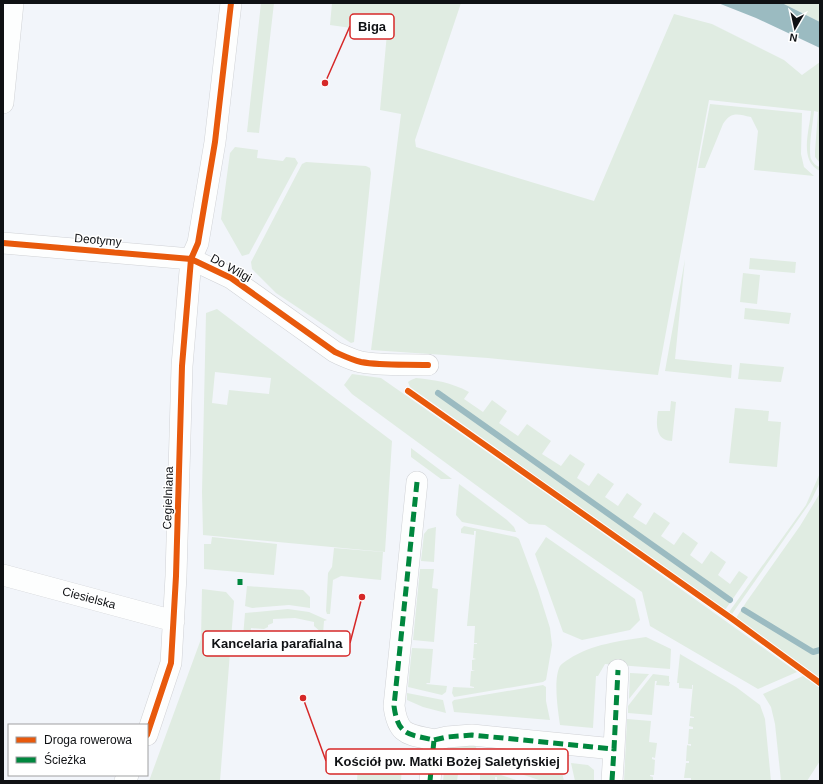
<svg xmlns="http://www.w3.org/2000/svg" width="823" height="784" font-family="Arial,sans-serif">
	<style>
		.green { fill: #e0ece2; fill-rule: evenodd }
		.water { fill: #9bbbc1 }
		.lines { fill: none; stroke-linecap: round; stroke-linejoin: round }
		.stream { stroke: #9bbbc1; stroke-width: 6 }
		.street-casing { stroke: #d0d2d6; stroke-width: 22 }
		.street { stroke: #fdfefe; stroke-width: 21 }
		.quiet { stroke: #00873e; stroke-width: 5; stroke-dasharray: 10 5; stroke-linecap: butt }
		.cycleway-casing { stroke: #fff; stroke-width: 8 }
		.cycleway { stroke: #e8590c; stroke-width: 6 }
		.labels { text-anchor: middle; dominant-baseline: central; stroke-width: 3; stroke-linejoin: round; paint-order: stroke }
		.street-label { font-size: 12px; fill: #0f1114; stroke: #fff }
		.leader { fill: none; stroke: #d62828; stroke-width: 1.5 }
		.callout-dot { fill: #d62828; stroke: #fff; stroke-width: 1.5 }
		.callout { fill: #fff; stroke: #d62828; stroke-width: 1.5 }
		.callout-label { font-size: 13px; text-anchor: middle; font-weight: bold; fill: #0f1114 }
	</style>
	<rect width="100%" height="100%" fill="#f2f5fa"/>
	<!-- green -->
	<path class="green" d="M261,3h13l-15,130 -12,-1z
		M332,3h129l-46,137 1,7 178,54 80,-187 38,10 72,36 18,15 18,-13v101l-5,-6v-6l3,-39 -4,-1c-1,11 -6,39 -3,48 2,4 5,7 9,8v4c-22,-10 -10,-42 -9,-60l-102,-11 -51,275 -170,-17 -117,-8 30,-236 -21,-4 7,-77 -57,-8z
		M782,3h38v19z
		M710,104l92,9 -1,41 3,13 10,9 -60,-6 4,-39 -7,-14c-13,-3 -20,-6 -28,7l-18,44h-7z
		M235,147l23,3 -1,8 26,3 3,-4 9,1 3,5 -49,91 -7,2 -21,-37 9,-66z
		M306,162l60,4 4,2 1,5 -17,169 -3,1 -75,-50 -24,-24 -1,-7 51,-98z
		M750,258l46,4 -1,11 -46,-4z
		M685,259l-10,100 57,6 -1,13 -66,-7z
		M743,273l17,2 -3,29 -17,-2z
		M745,308l46,5 -2,11 -45,-5z
		M217,309l175,132 -7,111 -182,-17 -1,-43 4,-179zM215,372l56,6 -2,16 -40,-4 -2,15 -15,-2z
		M740,363l44,4 -3,15 -43,-3z
		M352,374l29,4 196,137 220,157 -39,17 -108,-63 -8,-34 -97,-67 -16,-1 -177,-130 -8,-9z
		M416,378c20,2 34,4 53,14l-5,7 19,13 9,-12 15,11 -8,12 19,13 9,-12 24,17 -9,13 19,12 9,-12 15,10 -8,14 12,8 9,-13 16,11 -9,13 13,9 9,-13 15,11 -9,13 13,8 8,-13 16,11 -9,13 13,9 9,-13 15,11 -8,12 12,9 9,-13 15,11 -8,13 12,9 9,-13 9,6 -23,33 -315,-223 -2,-5 3,-2z
		M671,401l5,1 -4,39c-17,0 -16,-18 -14,-30h12z
		M735,408l34,3 -1,10 13,1 -4,45 -48,-4z
		M411,448l41,31h-11l-30,-22z
		M820,473v9l-9,19 -79,113 -3,-2 77,-107z
		M459,484l48,36 7,7 2,5h-2l-52,-10 -6,-7z
		M820,493v185l-84,-60 11,-17 53,-75z
		M464,526l52,11 3,2 19,51 12,38 2,17 -6,35 -3,2 -89,15 -2,-4 1,-6 21,1v-1l-4,-1 1,-15h4l-3,-1v-10l4,-1 -3,-1 1,-14h3v-1h-3l1,-17h-8l9,-95h-2v4l-13,-2v-4z
		M436,527l-2,35 -13,-1 3,-27 4,-5z
		M212,537l65,7 -3,31 -70,-6v-25h7z
		M546,537l89,62 5,21 -10,10 -48,10 -19,-8 -28,-78z
		M334,548l49,4 -2,28 -40,-4 -8,4 -3,34h-3l-1,-3 2,-38 4,-6z
		M420,569h14l-2,19 6,1 -4,53 -21,-2z
		M247,586l56,4 7,7v11l-21,-3 -37,3 -7,-2z
		M202,589l24,3 8,9 -14,180h-71l52,-142z
		M288,609l21,3 18,8 -3,1 -1,13 -9,-8v-4l-19,-4 -22,1v4l-5,2v2l-4,2 -13,-1 -2,24 -7,-3 3,-36z
		M646,637l25,12 -1,20 -65,-5 -7,12h-2l-3,52 -33,-3c-2,-14 -7,-46 0,-59 2,-3 6,-5 9,-7 23,-15 51,-18 77,-22z
		M412,648l21,1 -3,34h-3l-1,1 21,2 -1,6 -4,3 -34,-8z
		M680,654l56,33 24,18 5,14 6,62h-80v-3h-7l2,-15h3v-2h-3l1,-16 4,1v-2h-3l1,-15h4v-2l-4,-1 1,-8h4v-1l-4,-1 3,-31h-1v4l-13,-1v-5h-2z
		M630,673l19,1 -20,25z
		M653,674l16,2v6h1l-1,4 -13,-1 1,-4h-2l-3,34 -24,-2v-7z
		M803,676l17,12v73l-13,20h-26l-6,-57 -4,-17 -8,-13z
		M543,685l3,2v14l4,19 -96,-8 -2,-10 2,-2z
		M407,693l36,7 3,13 -23,-6 -16,-7z
		M627,719l24,2 -2,21 8,1 -2,15 -3,-1v2l3,1 -1,15h-4v1l3,1v4h-29z
		M474,742l5,13 81,8 4,18h-22l-39,-13 -54,-5 1,-16z
		M356,760l46,3 -1,18h-44l1,-17 -4,-1v-2z
		M571,763l17,2 6,5v11h-19z
		M446,770l27,2 -1,3 -14,-1 -1,7h-14l1,-10z
		M480,773l18,1 21,7h-22v-4h-2v4l-15,-1z"/>
	<!-- water -->
	<path class="water" d="M718,3h64l38,19v26l-64,-30z"/>
	<g class="lines">
		<!-- stream -->
		<path class="stream" d="M438,393l292,207
			M744,610l69,42 7,-2"/>
		<!-- street casing -->
		<g class="street-casing">
			<path id="street" d="M3,103l10,-100
				M3,243l188,16 40,19 104,74c9,4 17,8 26,10 22,4 45,2 67,3
				M417,482l-23,224c4,30 14,28 40,34l-4,41
				M3,575l171,46
				M147,735l24,-72 5,-87 6,-210 9,-107 7,-16 17,-101 16,-139
				M434,740l13,-3 25,-2 142,14 4,-79
				M125,781l3,-6
				M612,781l2,-32"/>
		</g>
		<!-- street -->
		<use href="#street" class="street"/>
		<!-- quiet -->
		<path class="quiet" d="M417,482l-23,224c4,30 14,28 40,34l-4,41
			M240,585v-6
			M434,740l13,-3 25,-2 142,14 4,-79
			M612,781l2,-32"/>
		<!-- cycleway casing -->
		<g class="cycleway-casing">
			<path id="cycleway" d="M3,243l188,16 40,19 104,74c9,4 17,8 26,10 22,4 45,2 67,3
				M408,391l323,227 89,65
				M147,735l24,-72 5,-87 6,-210 9,-107 7,-16 17,-101 16,-139"/>
		</g>
		<!-- cycleway -->
		<use href="#cycleway" class="cycleway"/>
	</g>
	<g class="labels">
		<!-- street labels -->
		<g class="street-label">
			<text transform="translate(98 240) rotate(5)">Deotymy</text>
			<text transform="translate(231 268) rotate(29)">Do Wilgi</text>
			<text transform="translate(168 498) rotate(-88)">Cegielniana</text>
			<text transform="translate(89 598) rotate(15)">Ciesielska</text>
		</g>
	</g>
	<!-- callouts -->
	<path class="leader" d="M325 83L350 26M362 597L350 643M303 698L326 761"/>
	<g class="callout-dot">
		<circle cx="325" cy="83" r="4"/>
		<circle cx="362" cy="597" r="4"/>
		<circle cx="303" cy="698" r="4"/>
	</g>
	<g class="callout">
		<rect x="350" y="14" width="44" height="25" rx="4"/>
		<rect x="203" y="631" width="147" height="25" rx="4"/>
		<rect x="326" y="749" width="242" height="25" rx="4"/>
	</g>
	<g class="callout-label">
		<text x="372" y="31">Biga</text>
		<text x="277" y="648">Kancelaria parafialna</text>
		<text x="447" y="766">Kościół pw. Matki Bożej Saletyńskiej</text>
	</g>
	<!-- border -->
	<rect width="823" height="784" fill="none" stroke="#0f1114" stroke-width="8"/>
	<!-- legend -->
	<rect x="8" y="724" width="140" height="52" fill="#ffffff" stroke="#9fa0a1"/>
	<rect x="16" y="737" width="20" height="6" fill="#e8590c" stroke="#9fa0a1"/>
	<text x="44" y="744" font-size="12" fill="#0f1114">Droga rowerowa</text>
	<rect x="16" y="757" width="20" height="6" fill="#00873e" stroke="#9fa0a1"/>
	<text x="44" y="764" font-size="12" fill="#0f1114">Ścieżka</text>
	<!-- north arrow -->
	<g transform="translate(795 28) rotate(189)" stroke="#ffffff" stroke-width="3" paint-order="stroke">
	<path d="M0-3L7 15L0 10L-7 15Z" fill="#0f1114"/>
	<text y="-6" font-size="11" font-weight="bold" text-anchor="middle" fill="#0f1114">N</text>
	</g>
</svg>
